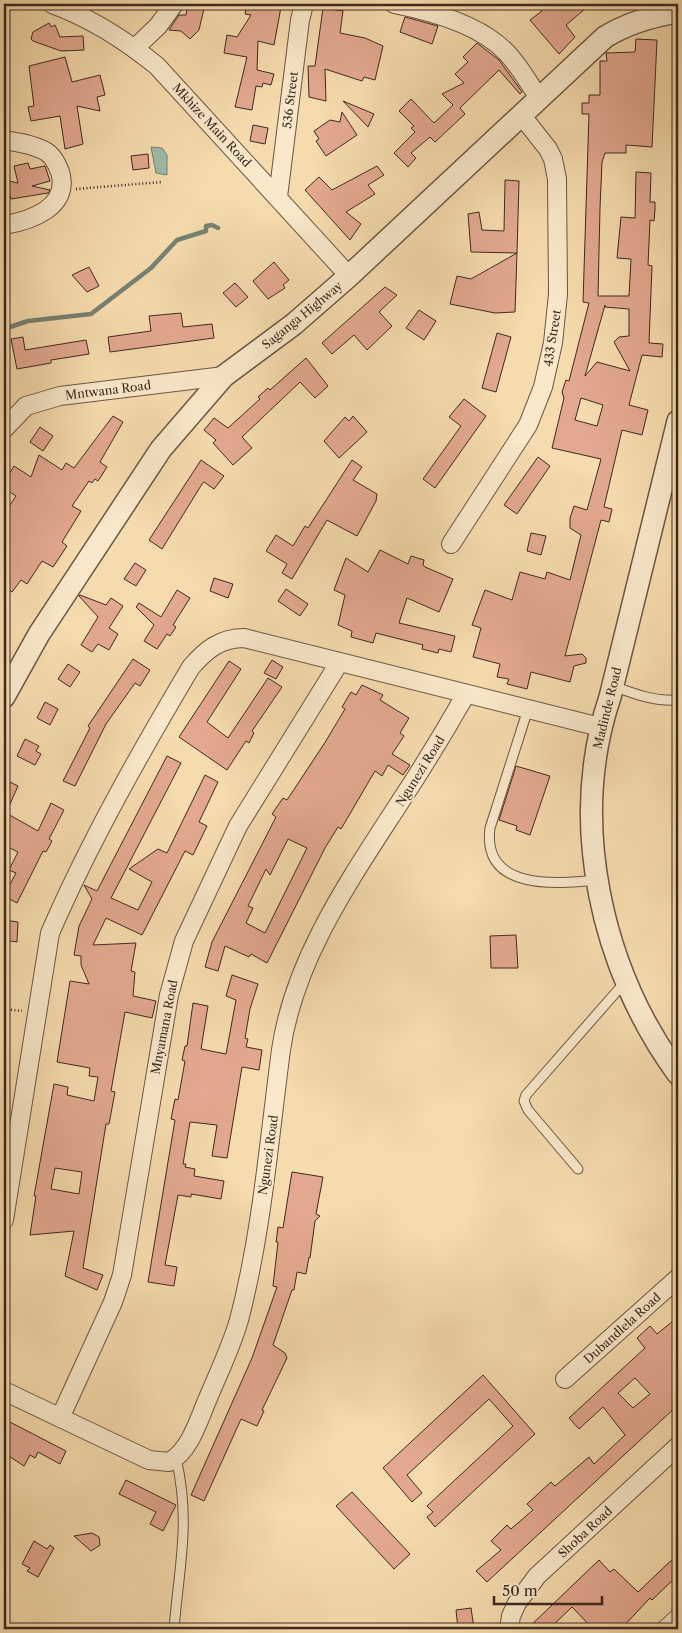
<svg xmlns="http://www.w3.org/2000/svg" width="682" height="1633" font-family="'Libre Caslon Text',serif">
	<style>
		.water { fill: #9dbbaa; stroke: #778172 }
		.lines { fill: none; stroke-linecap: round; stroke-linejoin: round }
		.stream { stroke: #778172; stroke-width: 4.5 }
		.building { fill: #e3a990; stroke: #3e2a1f; fill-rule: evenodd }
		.service-casing { stroke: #6c5643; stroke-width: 11 }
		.minor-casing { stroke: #6c5643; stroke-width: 20 }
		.tertiary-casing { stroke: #6c5643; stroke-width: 24 }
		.path { stroke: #3e2a1f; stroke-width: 2.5; stroke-dasharray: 1 2.5; stroke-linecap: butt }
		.service { stroke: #f9e8ca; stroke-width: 9 }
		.minor { stroke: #f9e8ca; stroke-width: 18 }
		.tertiary { stroke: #f9e8ca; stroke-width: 21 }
		.labels { text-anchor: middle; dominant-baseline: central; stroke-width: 4; stroke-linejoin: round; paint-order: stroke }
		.street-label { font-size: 12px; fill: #3e2a1f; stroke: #f9e8ca }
	</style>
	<rect width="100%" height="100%" fill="#f6dbae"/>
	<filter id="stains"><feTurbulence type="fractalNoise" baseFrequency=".004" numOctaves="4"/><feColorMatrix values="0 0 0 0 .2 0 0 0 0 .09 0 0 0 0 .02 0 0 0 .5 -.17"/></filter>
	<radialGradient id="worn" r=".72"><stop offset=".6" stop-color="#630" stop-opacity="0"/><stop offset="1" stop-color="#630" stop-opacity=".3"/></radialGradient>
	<!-- water -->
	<path class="water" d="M151,147l11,1 5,7v20l-11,-2z"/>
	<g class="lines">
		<!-- stream -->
		<path class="stream" d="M4,329l24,-8 63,-7 60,-46 26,-28 29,-9v-5l6,-1 6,3"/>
	</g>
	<!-- building -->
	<path class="building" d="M188,4h17l-6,26 -9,9 -9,-8 -12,-1 10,-15h7z
		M247,4h32l2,3 -7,38 -16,-4 -1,29 17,4 -3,11 -8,-2 -1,4 -6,-1 -4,24 -17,-3 12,-50 -23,-4 3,-18 10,2 14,-22 -6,-1z
		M535,4h56l-25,21 9,12 -16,17 -29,-34 12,-9z
		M323,8l20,3 -3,22 25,5 18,8 -8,34 -11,-3 -2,4 -37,-12 1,32 -17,-4 -1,-31h7z
		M405,17l33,9 -6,18 -32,-12z
		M49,23l2,4 4,-2 5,12 23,-1 1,14 -23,1 -28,-10 -2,-2 2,-7z
		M636,39l21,1 -5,107 -26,-2v8h-21l-3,9 -2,46 -2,88h31l2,-37 -14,-1 4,-41 14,1 1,-46 15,1 -1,29h5v8l-1,11 -4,-1 -2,45 4,1 -3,77 14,1 -1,13 -20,-2 -13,50 19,5 -6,25 -20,-5 -18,77 8,2 -3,13 -8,-2 -36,136 17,-2 4,4v5l-12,3 -4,16 -39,-10 -4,17 -20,-5 2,-5 -12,-2 3,-13 -27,-7 8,-29 -9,-3 13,-35 27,10 8,-28 25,7 2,-7 23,8 11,-45 -11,-7v-10l4,-12 13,4 14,-51 -49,-11 12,-50 -2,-6 4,-12 3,1 20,-78 -6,-1 6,-188h-7v-11h7v-8h11v-34h7l-1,-8 29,-1zM605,305v2l24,2v27l-10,1 -5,5 16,29 -33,-9 -12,14zM581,398l22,7 -6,21 -22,-6z
		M477,43l22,17 23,32 -2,2 -21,-24 -39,38 5,6 -30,28 -5,-5 -19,16 5,5 -8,9 -14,-14 21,-21 -4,-4 3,-2 -15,-15 12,-12 23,24 19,-18 -11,-11 22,-11 -9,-9 13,-12 -5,-5z
		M65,57l7,25 28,-7 5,20 -8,2 3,14 -23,-5 6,38 -18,5 -5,-33 -29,5 -3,-14 6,-1 -5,-40z
		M343,101l31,13 -6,13z
		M342,112l15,23 -31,21 -10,-15 3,-2 -5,-8 16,-11 10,2z
		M253,125l15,3 -3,16 -15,-3z
		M148,154l1,14 -16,2 -2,-14z
		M28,163l2,6 15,-3 5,15 -18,5 18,4 -2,3 -37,6 -6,-19 13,3 -4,-17z
		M377,166l7,9 -16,10 7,9 -29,18 15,12 -11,16 -45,-50 14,-13 13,13z
		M505,180l14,1 -2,72 -46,-1 -3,-38 11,-2 3,18 22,1z
		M517,253l-2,59 -20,1 -45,-9 7,-28 14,3z
		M274,262l15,18 -6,5 2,3 -17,11 -15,-18z
		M89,267l10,19 -12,6 -15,-17z
		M235,283l13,14 -12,10 -13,-14z
		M385,287l12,8 -18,17 13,14 -25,24 -13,-15 -22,19 -10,-11z
		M419,310l17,11 -12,19 -18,-12z
		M181,313l2,14 29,-3 2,14 -104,14 -2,-15 43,-6 -2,-15z
		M497,333l14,4 -15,55 -14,-4z
		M23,337l2,13 61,-10 3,14 -38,6v3l-34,6 -6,-30z
		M306,358l22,28 -13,12 -15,-16 -58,55 10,11 -19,17 -20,-22 3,-3 -12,-10 10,-12 14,10 32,-29 -2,-2 10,-9 2,2z
		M464,399l22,17 -51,72 -12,-9 38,-53 -12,-9z
		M113,416l10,6 -23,40 7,5 -9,14 -3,-2 -3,4 -3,-2 -17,25 9,5 -19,31 5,4 -14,21 -11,-6 -15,23 -6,-4 -9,12 -8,-5v-73l12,-18 -12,-8v-5l10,-17 17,11 8,-22 23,15 4,-7 8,5z
		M353,416l14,16 -28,26 -15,-17 21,-24 4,4z
		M40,427l13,9 -10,15 -13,-9z
		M538,457l12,9 -33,48 -13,-9z
		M201,460l23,16 -10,13 -10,-7 -2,2 -40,65 -13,-9z
		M352,460l10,7 -9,13 24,14 -1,7 -19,35 -30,-16 -35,59 -10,-6 5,-9 -21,-13 10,-16 17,11 12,-20 3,2z
		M531,533l15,3 -5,19 -14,-4z
		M380,550l28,14 3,-8 13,4 -1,5 2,2 28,12 -14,33 -32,-14 -8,25 56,13 -4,16 -12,-3 -1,4 -16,-4 1,-4 -47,-12 -3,10 -22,-6 1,-6 -14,-6 7,-30 -11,-5 12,-32 22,14z
		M135,563l11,7 -10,16 -12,-7z
		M214,578l19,6 -5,14 -18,-7z
		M286,589l22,15 -8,12 -22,-15z
		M177,590l13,8 -17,27 3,2 -6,9 -3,-2 -10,15 -13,-8 10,-16 -18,-18 3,-4 22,14z
		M80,595l26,10 5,-7 12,8 -14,22 9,6 -9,16 -11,-6 -6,8 -11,-7 17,-28 -19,-21z
		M133,659l17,11 -10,16 -5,-3 -29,41 -31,62 -12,-5 27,-53 -2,-2z
		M272,660l11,7 -7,12 -12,-6z
		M229,661l12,8 -34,53 21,16 40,-60 14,9 -30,44 2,2 -5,10 -3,-2 -19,29 -48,-33z
		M68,664l12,8 -10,15 -12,-8z
		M362,685l21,10 -3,5 29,18 -9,15 4,3 -12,18 18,11 -7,10 -15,-10 -6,11 -7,-5 -34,58 -3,-2 -13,21 -58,115 -16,-9 -2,3 -24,-11 -7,25 -13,-4 7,-25 64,-125 -4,-3 11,-16 4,2 37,-56 21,-35 -3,-2 9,-15 5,3zM288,839l19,9 -42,85 -19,-10 7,-15 -5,-2 18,-37 4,6z
		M45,702l13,7 -8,16 -13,-7z
		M25,739l14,7 -3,5 5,3 -6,11 -18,-9z
		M167,756l14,7 -70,135 27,12 14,-28 -23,-13 29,-20 9,4 38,-78 13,7 -19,40 8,4 -14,29 -8,-4 -43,84 -36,-17 -13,27 43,-2 -5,28 4,1 -2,24 23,5 -4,17 -27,-6 -14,79 4,1 -6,32h-3l-23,144 20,7 -6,15 -32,-14 9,-45 -44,4 6,-39h-2l20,-112 14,3 -1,8 27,6 4,-24 -9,-1 1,-8 -33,-6 13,-81 19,3 -8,-19v-9l-7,-1 5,-29 13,-27 -8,-14 13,6zM55,1168l27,4 -3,22 -28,-5z
		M516,766l34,10 -20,59 -14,-5 1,-4 -18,-6z
		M4,779l14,7 -12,27 32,18 13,-28 13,7 -15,29 3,2 -6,11 -3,-1 -26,52 -13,-7 12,-23 -7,-3 9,-18 -14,-7z
		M4,920l14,2 -1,20 -13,-2z
		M516,935l2,33h-27l-1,-32z
		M232,975l26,9 -8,25 -5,29 3,1 -2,8 16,3 -3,20 -17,-3 -15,91 -15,-2 5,-31 -27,-3 -7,42h3l-1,3 10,2 -1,7 30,5 -3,18 -30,-5v3l-13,-2 -13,70 12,2 -3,19 -26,-4 27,-162 -4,-1 4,-20 3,1 7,-39 -3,-1 3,-14h2l6,-43 15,3 -7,43 25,5 10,-54 -10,-4z
		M292,1172l31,5 -7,37 4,2 -5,5 -5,37 -1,-1 -3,17 -9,-2 -3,18h-2l-19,55 12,8 2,5 -25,52 2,1 -7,15 -16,-7 -37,82 -13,-6 61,-137 25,-71 -4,-1 5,-44h-2l2,-15 5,1z
		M678,1317v88l-191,177 -11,-11 25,-21 -10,-9 16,-16 4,4 22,-19 -6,-6 24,-22 4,4 34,-29 5,7 31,-29 -22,-28 -24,22 -10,-11 76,-70 -8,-10 13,-12 7,8zM635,1378l15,16 -17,14 -15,-15z
		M483,1375l52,59 -100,93 -8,-10 6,-5 -6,-6 86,-80 -24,-27 -82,76 15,18 -10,9 -29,-34z
		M4,1419l62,32 -6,13 -22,-12 -3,6 -5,-3 -6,11 -20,-13z
		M126,1480l50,25 -13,26 -13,-7 6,-12 -37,-18z
		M352,1492l58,62 -16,15 -58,-63z
		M92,1533l7,4 1,8 -9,6 -17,-15z
		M34,1541l13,8 3,-4 4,3 -16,29 -11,-6 3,-3 -8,-4z
		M678,1554v21l-26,25 -2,-2 -29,31h-28l-21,-22 -23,22h-22l72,-69 11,12 4,-3 24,23z
		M471,1608l3,20 -16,1 -2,-19z"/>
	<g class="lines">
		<!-- service casing -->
		<g class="service-casing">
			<path id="service" d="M613,686c22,8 42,16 65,14
				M528,709l-38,119c-8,63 66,56 107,52
				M578,1169l-50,-59 -4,-9 2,-6 99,-113
				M174,1629c5,-63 17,-107 2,-171"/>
		</g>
		<!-- minor casing -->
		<g class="minor-casing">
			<path id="minor" d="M52,4c39,14 73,36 105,62l192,210
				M394,4c36,7 85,20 112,48 13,13 23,32 34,47
				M135,48l23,-22 16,-22
				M4,140c13,2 28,4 41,11 8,4 12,13 15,21 11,35 -30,49 -56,53
				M278,197l22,-177 4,-16
				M4,429l22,-23 34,-10 164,-20
				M451,544l77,-119 15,-38 10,-44 5,-49 -1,-115 -4,-20 -5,-10 -26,-33
				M4,1220l46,-287c40,-92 90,-180 141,-266 15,-17 29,-29 53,-29l356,89
				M565,1379l113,-101
				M4,1391l145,69 20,2c20,-10 29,-40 37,-59 11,-27 25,-55 33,-83 23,-88 30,-180 42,-270 13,-91 70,-172 119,-248 23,-35 45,-71 66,-108
				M60,1418l53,-116 9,-27 47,-280 15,-54 54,-115 101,-163
				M509,1629l2,-13 6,-13 20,-27 141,-130
				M666,1629l12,-11"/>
		</g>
		<!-- tertiary casing -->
		<g class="tertiary-casing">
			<path id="tertiary" d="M678,421l-68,276c-42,125 -9,272 68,377
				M4,697l35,-63 122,-185 63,-73 70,-52 55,-48 256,-239c23,-14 47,-21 73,-25"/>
		</g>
		<!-- path -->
		<path class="path" d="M76,189l86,-7
			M4,1009l18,2"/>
		<!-- service -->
		<use href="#service" class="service"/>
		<!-- minor -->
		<use href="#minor" class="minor"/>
		<!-- tertiary -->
		<use href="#tertiary" class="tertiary"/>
	</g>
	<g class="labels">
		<!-- street labels -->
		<g class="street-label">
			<text transform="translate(290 100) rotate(-83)">536 Street</text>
			<text transform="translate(212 125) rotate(47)">Mkhize Main Road</text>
			<text transform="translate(302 315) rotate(-39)">Saganga Highway</text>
			<text transform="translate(552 338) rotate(-81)">433 Street</text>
			<text transform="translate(108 390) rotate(-7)">Mntwana Road</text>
			<text transform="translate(607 708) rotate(-76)">Madinde Road</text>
			<text transform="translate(420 771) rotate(-58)">Ngunezi Road</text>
			<text transform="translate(164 1027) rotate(-79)">Mnyamana Road</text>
			<text transform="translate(268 1155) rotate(-82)">Ngunezi Road</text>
			<text transform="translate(622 1328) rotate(-42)">Dubandlela Road</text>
			<text transform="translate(585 1532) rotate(-43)">Shoba Road</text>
		</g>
	</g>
	<!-- margin -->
	<rect width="682" height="1633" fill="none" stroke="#f6dbae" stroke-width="20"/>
	<rect x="5" y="5" width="672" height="1623" fill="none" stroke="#3e2a1f" stroke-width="2.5"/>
	<rect x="10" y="10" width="662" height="1613" fill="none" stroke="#3e2a1f"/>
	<!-- scale -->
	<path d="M494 1596v8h108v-8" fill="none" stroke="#3e2a1f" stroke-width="2.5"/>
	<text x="502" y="1596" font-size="15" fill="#3e2a1f" stroke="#f9e8ca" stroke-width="4" paint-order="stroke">50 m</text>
	<rect width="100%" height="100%" filter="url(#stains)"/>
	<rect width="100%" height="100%" fill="url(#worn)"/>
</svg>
